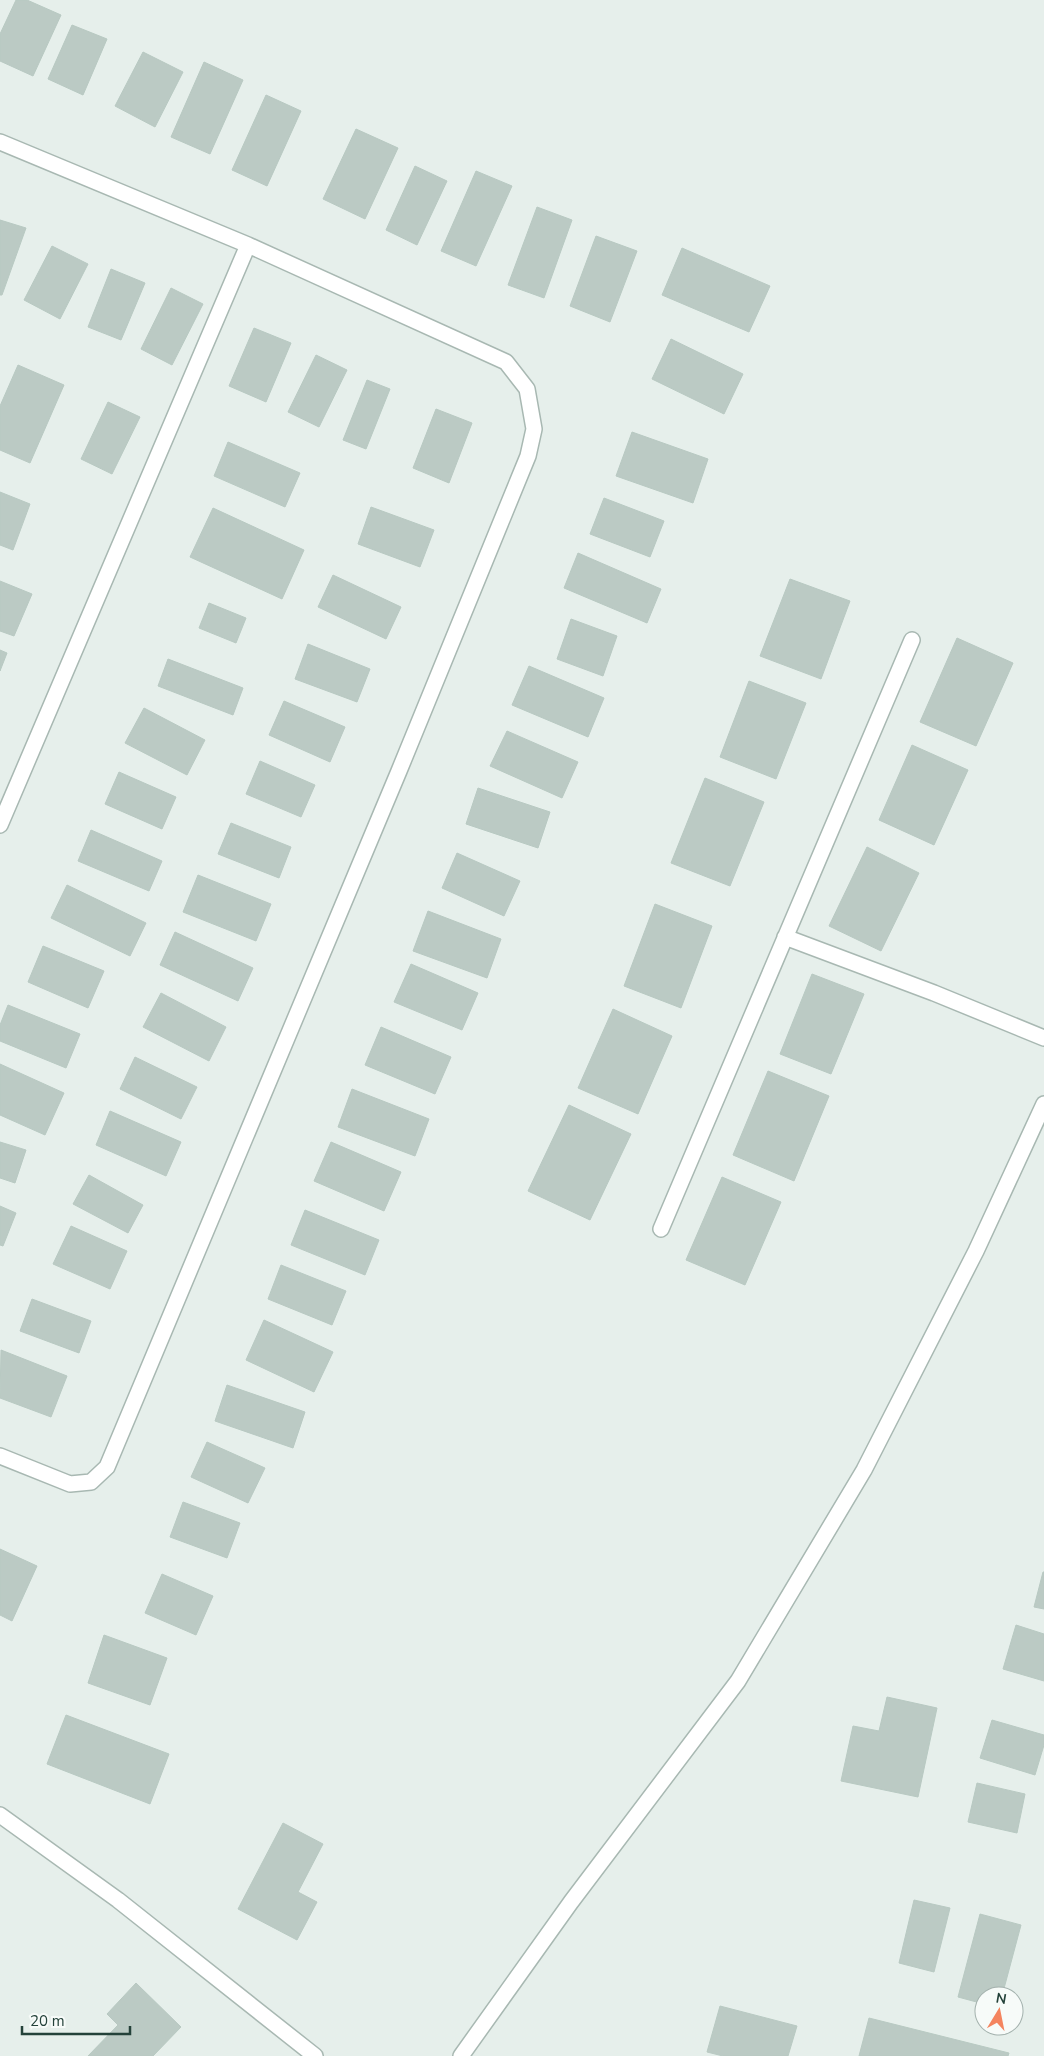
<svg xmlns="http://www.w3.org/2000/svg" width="1044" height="2056" font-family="'Nunito Sans',sans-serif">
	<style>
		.building { fill: #bbcac4; stroke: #b8c9c2 }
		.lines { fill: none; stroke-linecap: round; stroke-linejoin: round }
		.street-casing { stroke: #a8b8b2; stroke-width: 18 }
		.street { stroke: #fff; stroke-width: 15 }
	</style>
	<rect width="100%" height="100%" fill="#e6efeb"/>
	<!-- building -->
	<path class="building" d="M16,0h11l34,15 -28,61 -33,-15v-27z
		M72,25l35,14 -24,56 -35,-16z
		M143,52l40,20 -28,55 -40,-21z
		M204,62l39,18 -33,74 -39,-17z
		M266,95l35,16 -34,75 -35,-16z
		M356,129l42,19 -33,71 -42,-20z
		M415,166l32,15 -30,64 -31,-15z
		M476,171l36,15 -36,80 -35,-15z
		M537,207l35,13 -28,78 -36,-13z
		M0,220l26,8 -24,67h-2z
		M596,236l41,15 -27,71 -40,-16z
		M52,246l36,18 -28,55 -36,-19z
		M682,248l88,38 -21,46 -87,-37z
		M111,269l34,14 -24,57 -33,-13z
		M171,288l32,16 -31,61 -31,-16z
		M254,328l37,15 -25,59 -37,-16z
		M671,339l72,35 -19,40 -72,-35z
		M316,355l31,15 -28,57 -31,-15z
		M18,365l46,20 -34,78 -30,-13v-44z
		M367,380l23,9 -24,60 -23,-9z
		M108,402l32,15 -28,57 -31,-15z
		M436,409l36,14 -23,60 -36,-15z
		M632,432l76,27 -15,44 -77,-27z
		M228,442l72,31 -15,34 -71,-31z
		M0,492l30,12 -17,46 -13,-5z
		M604,498l60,23 -14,36 -60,-23z
		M371,507l63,23 -14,37 -62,-23z
		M213,508l91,42 -22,49 -92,-42z
		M578,553l83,36 -14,34 -83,-35z
		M333,575l68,32 -15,32 -68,-32z
		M790,579l60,22 -29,78 -61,-23z
		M0,581l32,13 -18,42 -14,-5z
		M209,603l37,15 -10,25 -37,-15z
		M571,619l46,17 -14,40 -46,-17z
		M957,638l56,25 -37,83 -56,-24z
		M308,644l62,25 -13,33 -62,-23z
		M0,650l7,3 -7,18z
		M168,659l75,29 -10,27 -75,-29z
		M529,666l75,32 -16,39 -76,-32z
		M749,681l57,22 -30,76 -56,-22z
		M284,701l61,26 -15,35 -61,-27z
		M144,708l61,32 -18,35 -62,-32z
		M507,731l71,31 -16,36 -72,-32z
		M912,745l56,25 -34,75 -55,-25z
		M260,761l55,24 -14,32 -55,-23z
		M119,772l57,25 -14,32 -57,-25z
		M705,778l59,24 -34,84 -59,-23z
		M478,788l72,24 -12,36 -72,-24z
		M231,823l60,24 -12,31 -61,-24z
		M91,830l71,31 -13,30 -71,-30z
		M867,847l52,26 -38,78 -52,-25z
		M457,853l63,28 -16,35 -62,-28z
		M198,875l73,29 -15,37 -73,-29z
		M67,885l79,38 -16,33 -79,-38z
		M655,904l57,22 -31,82 -57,-22z
		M428,911l73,28 -14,39 -74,-27z
		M175,932l78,36 -15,33 -78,-36z
		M43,946l61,25 -16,37 -60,-26z
		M411,964l67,29 -16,37 -68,-28z
		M812,974l52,20 -33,80 -51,-20z
		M161,993l65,34 -17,34 -66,-34z
		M8,1005l72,29 -14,34 -66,-27v-16z
		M613,1009l59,27 -34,78 -60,-26z
		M381,1027l70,30 -16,37 -70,-29z
		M135,1057l62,30 -16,32 -61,-30z
		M0,1064l64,29 -19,42 -45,-20z
		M768,1071l61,25 -35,85 -61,-26z
		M352,1089l77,30 -14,37 -77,-29z
		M569,1105l62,29 -41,86 -62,-29z
		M110,1111l71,31 -15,34 -70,-31z
		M0,1142l26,8 -11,33 -15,-5z
		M331,1142l70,30 -17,39 -70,-30z
		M89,1175l54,30 -15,28 -55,-29z
		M722,1177l59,25 -36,83 -59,-25z
		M0,1206l16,7 -13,33 -3,-1z
		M305,1210l74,30 -14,35 -74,-30z
		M71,1226l56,25 -17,38 -57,-25z
		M281,1265l65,26 -14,34 -64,-26z
		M32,1299l59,22 -12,32 -59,-22z
		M264,1320l69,32 -19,40 -68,-32z
		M1,1350l66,26 -16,41 -51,-19z
		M227,1385l78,27 -12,36 -78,-27z
		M207,1442l58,26 -17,35 -57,-26z
		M183,1502l57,21 -13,35 -57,-21z
		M0,1549l37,17 -25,55 -12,-6z
		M1043,1572h1v37l-10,-2z
		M162,1574l51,22 -17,39 -51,-22z
		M1016,1625l28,9v47l-41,-12z
		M104,1635l63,23 -17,47 -62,-22z
		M887,1697l50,11 -19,89 -77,-16 12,-55 26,5z
		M66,1715l103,39 -19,50 -103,-40z
		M992,1720l52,15v10l-9,30 -55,-17z
		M977,1783l48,11 -8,39 -49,-11z
		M283,1823l40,21 -25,48 19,10 -20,38 -59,-31z
		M914,1900l36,8 -16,64 -35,-9z
		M980,1914l41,11 -19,71h-18v8l-26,-7z
		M136,1983l45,44 -28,29h-65l30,-31 -11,-11z
		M720,2006l77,20 -9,30h-65l-16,-4z
		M869,2018l140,35 -1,3h-149z"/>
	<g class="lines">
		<!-- street casing -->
		<g class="street-casing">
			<path id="street" d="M0,142l248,103 258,117 21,27 7,40 -6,27 -129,315 -292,696 -16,15 -21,2 -70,-28
				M0,825l248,-580
				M785,937l149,56 110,45
				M661,1229l251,-589
				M0,1815l118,85 197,156
				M461,2056l110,-154 167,-221 126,-211 112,-219 68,-147"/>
		</g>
		<!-- street -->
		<use href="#street" class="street"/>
	</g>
	<!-- north arrow -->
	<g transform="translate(999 2011) rotate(10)"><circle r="24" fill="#f7fbf9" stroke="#a3b1ad"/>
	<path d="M0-4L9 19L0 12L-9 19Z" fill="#f4845f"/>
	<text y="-8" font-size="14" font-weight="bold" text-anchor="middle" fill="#24423a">N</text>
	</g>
	<!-- scale -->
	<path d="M22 2026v8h108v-8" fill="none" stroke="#24423a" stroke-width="2.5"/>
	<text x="30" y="2026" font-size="15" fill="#24423a" stroke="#f7fbf9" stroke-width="4" paint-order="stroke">20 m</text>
</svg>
